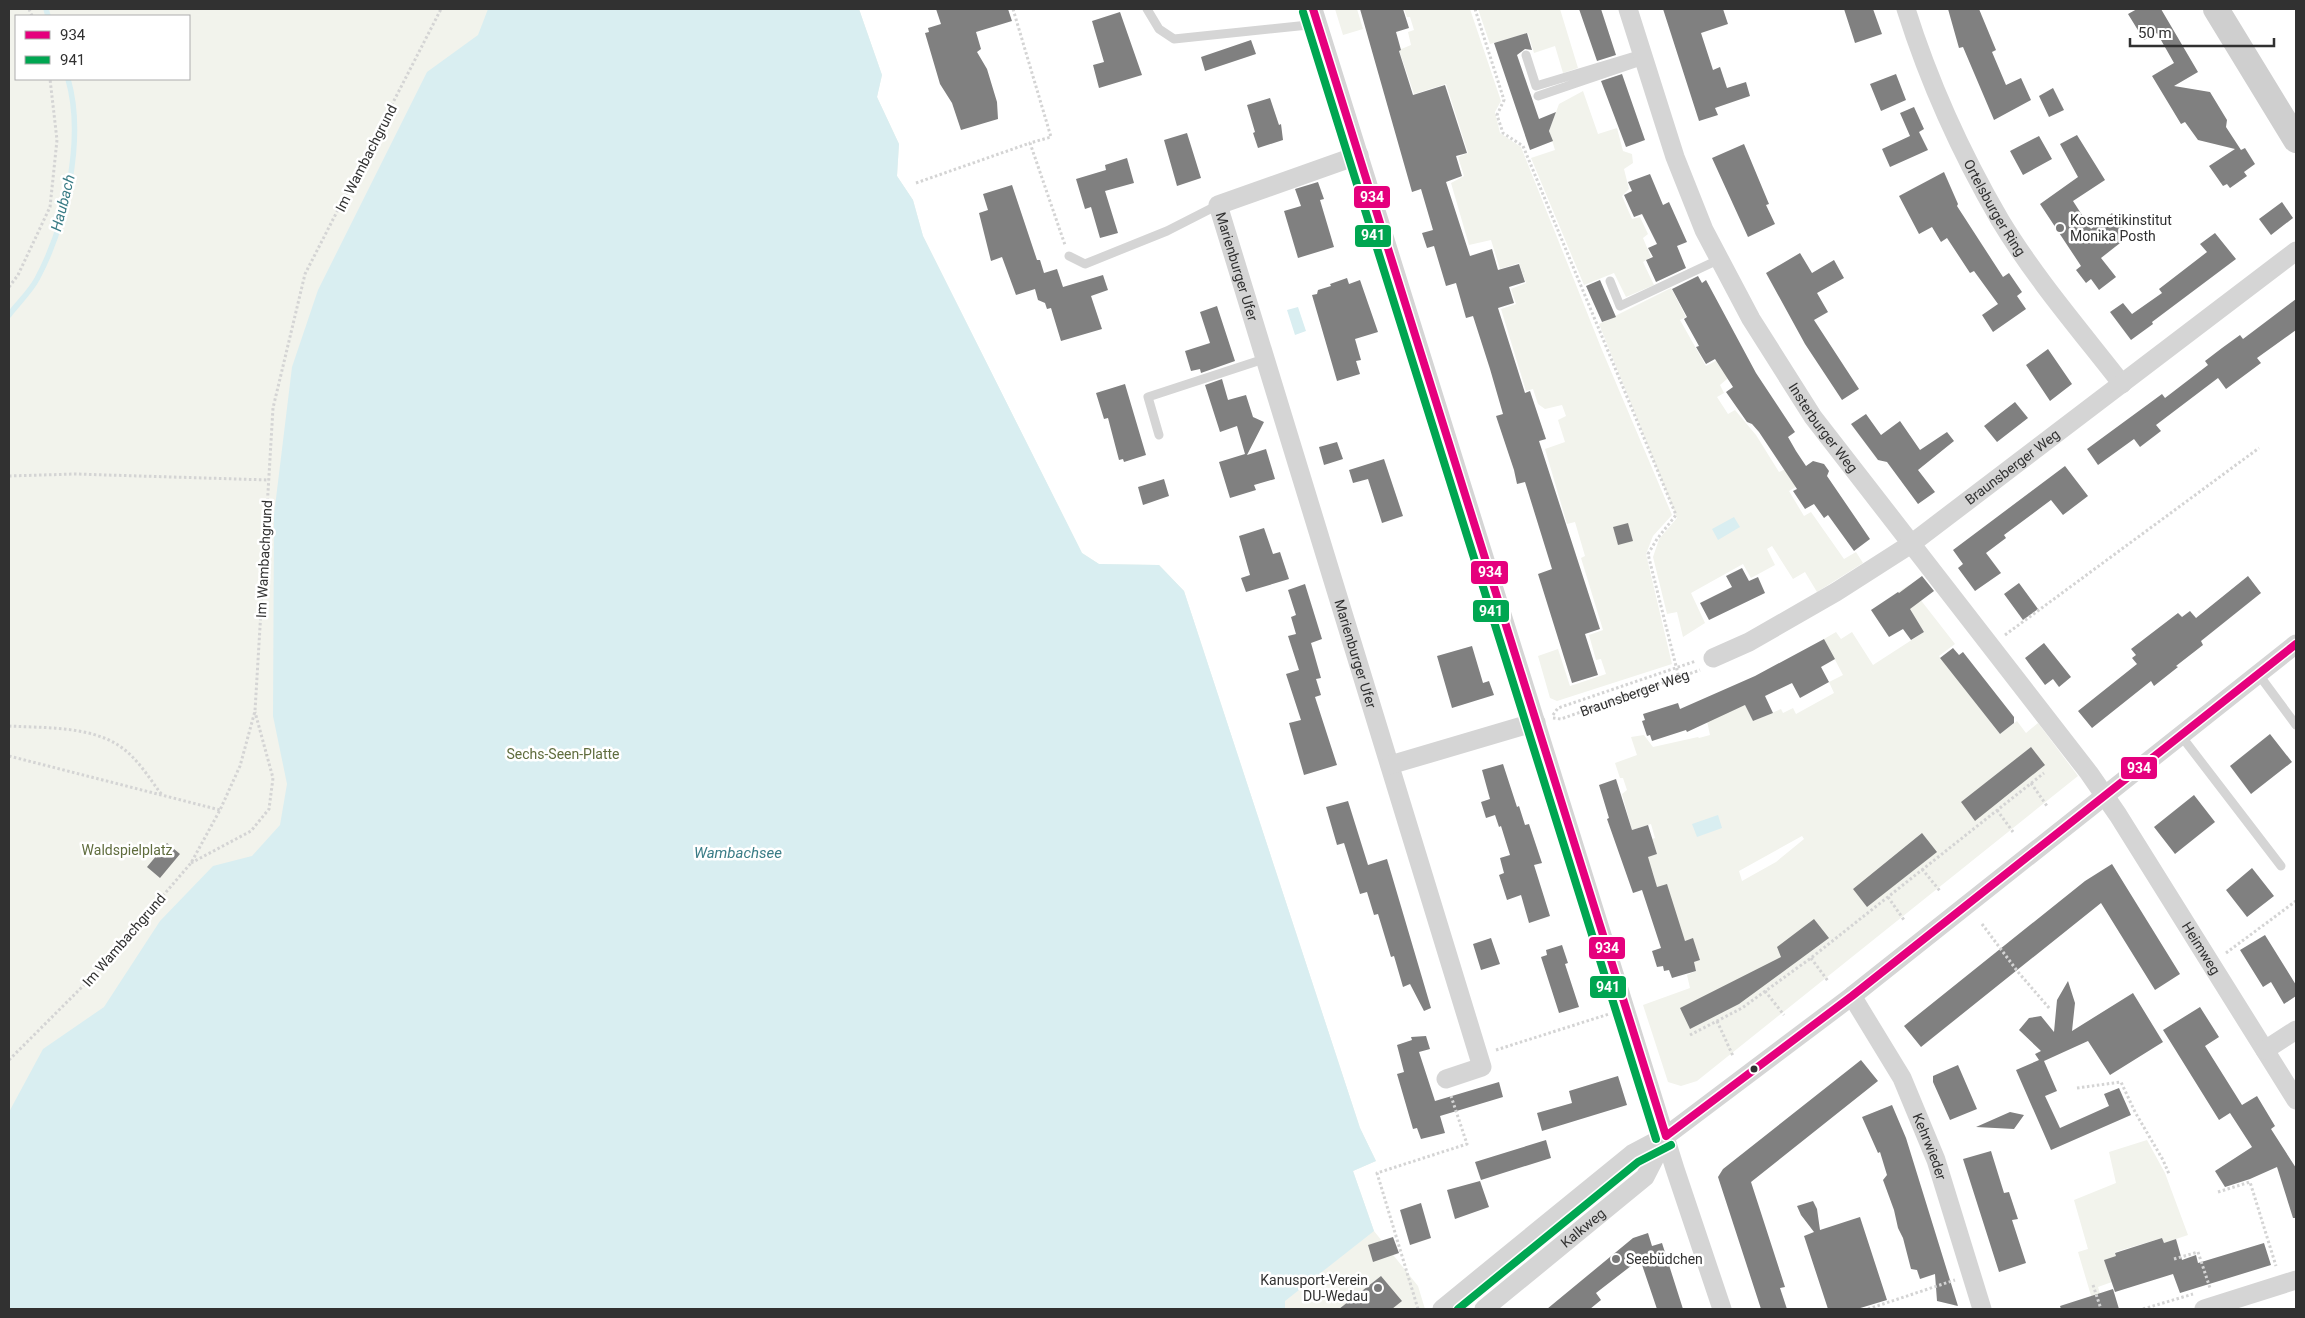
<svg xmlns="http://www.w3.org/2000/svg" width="2305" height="1318" font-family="Roboto,sans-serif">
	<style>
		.green { fill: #f2f3ec; fill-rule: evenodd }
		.water { fill: #d9eef1 }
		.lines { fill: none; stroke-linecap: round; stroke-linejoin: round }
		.stream { stroke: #d9eef1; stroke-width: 5.5 }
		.building { fill: #808080 }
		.path { stroke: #d4d4d4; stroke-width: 3; stroke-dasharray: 2.5 2.5; stroke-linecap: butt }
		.lane { stroke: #d5d5d5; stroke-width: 9 }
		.street { stroke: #d5d5d5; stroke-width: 19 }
		.secondary { stroke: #cfcfcf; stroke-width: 26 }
		.bus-1-casing { stroke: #fff; stroke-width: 11 }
		.bus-2-casing { stroke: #fff; stroke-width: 11 }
		.bus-1 { stroke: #e5007d; stroke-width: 8 }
		.bus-2 { stroke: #00a651; stroke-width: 8 }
		.poi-dot { fill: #797979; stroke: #fff; stroke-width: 2 }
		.bus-dot { fill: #313131; stroke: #fff; stroke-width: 2 }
		.labels { text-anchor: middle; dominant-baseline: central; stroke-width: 5; stroke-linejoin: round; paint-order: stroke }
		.street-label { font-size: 14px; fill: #313131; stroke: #fff }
		.poi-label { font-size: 14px; fill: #313131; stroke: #fff; text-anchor: start }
		.park-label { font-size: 14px; fill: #606d3e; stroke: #fff }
		.water-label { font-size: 15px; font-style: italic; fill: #3a7c86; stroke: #fff }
		.line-badge { stroke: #fff; stroke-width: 2 }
		.badge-label { font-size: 14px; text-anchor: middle; font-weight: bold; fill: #fff }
	</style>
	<rect width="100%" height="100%" fill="#fff"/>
	<!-- green -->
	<path class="green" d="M9,9h850l23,66 -5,22 22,47 -2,32 16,24 10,36 159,317 17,11 60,1 25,26 176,537 16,33 -23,10 21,60 44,55 7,23h-1416zM16,16h173v63h-173z
		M1335,9h22l6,20 -20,6z
		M1404,9h66l31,92 -6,11 5,21 21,14 81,203 70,165 -19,21 -7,18 26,110 -115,37 -7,-3 -12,-42 20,-7 12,37 36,-12 -5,-15 -5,1 -7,-25 14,-5 -22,-72 4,-2 -10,-34 -8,2 -22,-75 20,-7 -7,-22 8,-4 -4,-11 -17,4 -7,-5 -5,-15 -7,2 -25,-82 15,-5 -5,-15 15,-6 -7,-20 -19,6 -9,-29 -22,5 -18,-62 13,-7 -6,-19 10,-4 -22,-69 -32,10 -15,-44 12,-5 -3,-13 6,-2 -4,-13h-3z
		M1478,9h82l18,59 -15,5 -8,-27 -21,7 -6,-20 -38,11z
		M1583,91l15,43 19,-6 6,23 9,3 1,9 -9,6 5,20 -7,7 10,23 8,-2 8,17 -5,4 8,19 -8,5 11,23 -28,12 -12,-24 -30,12 -53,-127 24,-8 -6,-19 10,-27z
		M1671,288l15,29 -6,3 26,46 17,-9 11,16 -14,12 4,8 -7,4 11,17 7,-4 21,25 23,37 9,-4 11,17 -10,6 15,25 7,-4 33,47 12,-7 7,11 -46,29 -12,-20 -12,7 -21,-33 -5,3 8,16 -24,13 -8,-14 -52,29 14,30 -22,14 -6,-25 -10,2 -14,-57 6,-18 18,-21 -78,-194z
		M1909,585l46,59 -16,12 61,78 17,-13 9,12 12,-10 40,53 -381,305 -16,5 -13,-4 -25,-77 47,-17 -3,-13 9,-4 -2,-9 6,-2 -7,-21 -10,3 -24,-46 -6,-23 -8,-15 12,-4 -5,-15 3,-1 -4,-14 -19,6 -10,-36 5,-4 -4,-12h-3l-5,-15 22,-8 -6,-18 13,-2 9,12 45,-10 1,1 11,-3 -3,-14 38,-16 8,16 28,-12 2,4 10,-5 3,6 38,-21 -5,-11 14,-7 -19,-36 12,-7 5,7 11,-7 21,33 51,-33 -26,-40zM1802,836l2,3 -28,23 -34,19 -3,-10z
		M2147,1140l18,33 23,62 -24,8 -2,-5 -47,14 8,26 -25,9 7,22h-10l-17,-57 10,-3 -14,-49 42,-17 -7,-31z"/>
	<!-- water -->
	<path class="water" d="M488,9h371l23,66 -5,22 22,47 -2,32 16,24 10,36 159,317 17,11 60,1 25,26 176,537 16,33 -23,10 21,60 -89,70v8h-1276v-197l34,-63 61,-42 56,-86 53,-55 39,-10 28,-31 7,-41 -14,-68 1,-201 18,-148 26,-77 109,-218 51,-37z
		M1298,307l8,24 -11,4 -8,-25z
		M1734,517l6,10 -22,13 -6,-11z
		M1718,815l4,13 -25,9 -5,-13z"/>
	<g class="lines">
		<!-- stream -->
		<path class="stream" d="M46,9l2,7
			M9,315c9,-12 21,-23 28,-36 29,-54 48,-141 31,-200"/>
	</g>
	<!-- building -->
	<path class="building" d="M936,9h72l4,12 -36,11 5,17 -4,3 10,17 10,33 1,17 -37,11 -9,-27 -12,-19 -15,-51 4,-1 -1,-4 13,-4z
		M1360,9h43l6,19 -13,4 5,18 -2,1 14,44 32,-10 22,68 -11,3 6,20 -16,6 24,74 22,-7 6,21 21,-6 6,18 -16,5 5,16 -16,5 27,85 5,-2 16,48 -7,2 61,188 -15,5 13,41 -26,8 -34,-109 14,-5 -27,-87 -8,2 -3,-14 -18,-54 7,-2 -13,-45 -17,-53 -7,2 -10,-35 -10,3 -12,-40 -7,2 -5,-15 11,-3 -12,-41 -9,3z
		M1579,9h22l15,46 -19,6z
		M1663,9h60l5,15 -27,9 12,37 7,-3 7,21 19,-6 4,14 -35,12 3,7 -19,6z
		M1844,9h29l9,25 -27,9z
		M1948,9h31l17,41 -4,2 14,33 15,-7 10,22 -37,20 -31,-73 -4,1z
		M2137,9h24l37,63 -24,14 36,6 17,28 -1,7 15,23 4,-2 10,16 -11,8 3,4 -17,12 -3,-4 -4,2 -14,-20 26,-17 -37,-9 -13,-18 -4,2 -29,-48 22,-13 -17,-30 -13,7 -16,-26z
		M1120,12l22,63 -43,13 -6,-23 11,-3 -12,-41z
		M1527,33l5,17 -7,-1 -8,6 22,64 17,-7 -7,19 4,10 -23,9 -36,-107z
		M1251,40l5,14 -51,17 -4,-14z
		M1622,74l23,66 -19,7 -25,-66z
		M1896,74l10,26 -25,11 -11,-27z
		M2053,88l11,22 -15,7 -10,-21z
		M1270,98l9,27 2,-1 2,16 -25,8 -5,-15 2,-1 -8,-27z
		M1914,107l10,22 -5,3 9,18 -38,17 -8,-18 28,-13 -10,-23z
		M1187,133l14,45 -24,8 -13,-46z
		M2077,135l28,45 -32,21 18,28 21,-16 17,23 -28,22 15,19 -17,13 -8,-11 -5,4 -10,-13 5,-4 -41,-62 38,-27 -18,-33z
		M2039,136l13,23 -29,16 -13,-24z
		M1744,144l25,60 -3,1 9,19 -27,13 -36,-79z
		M1127,158l7,25 -29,8 13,42 -18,5 -9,-31 -6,2 -9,-30 30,-9 -1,-5z
		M1944,172l14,32 -1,2 22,34 24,37 6,-4 13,19 -5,4 9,13 -33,23 -11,-17 16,-11 -24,-33 -4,2 -23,-35 -6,4 -9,-15 -13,7 -20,-38z
		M1650,174l13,31 6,-3 18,40 -10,4 9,22 -30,14 -10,-22 7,-3 -5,-9 9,-4 -15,-30 -8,3 -10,-22 8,-4 -4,-9z
		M1318,182l6,17 -4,1 14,47 -36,11 -14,-47 17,-5 -6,-17z
		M1012,185l25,75h3l4,13 13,-4 6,18 40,-12 5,15 -17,6 11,33 -41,12 -10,-33 -4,1 -2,-6 -7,-3 -3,-11 -19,6 -14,-38 -11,4 -12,-48 9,-3 -5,-16z
		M2282,202l11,16 -22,17 -12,-16z
		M2215,233l21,26 -84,63 1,2 -22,16 -21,-28 13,-9 9,11 30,-21 -3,-4 48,-37 -7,-8z
		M1800,253l12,20 22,-13 10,18 -27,15 11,19 -14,8 45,69 -17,11 -37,-56 -39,-71z
		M1698,276l4,7 4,-3 50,93 39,59 -7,5 8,14 10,15 7,-5 11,3 5,7 -2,5 43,63 -16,12 -26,-36 -4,3 -10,-14 -9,5 -12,-18 4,-2 -38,-57 -7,-8 -5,-2 -21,-30 7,-5 -18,-28 -9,5 -10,-17 3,-1 -15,-27 3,-2 -15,-28z
		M1347,278l2,6 11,-4 18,52 -23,7 6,21 -5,1 4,13 -23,7 -25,-86 5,-1 1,-4 13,-4 -1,-2z
		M1600,280l16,37 -14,5 -16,-36z
		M2296,299v31l-39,28 4,5 -35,26 -8,-11 -62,47 5,6 -21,16 -6,-8 -36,26 -11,-16 75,-55 3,4 43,-33 -3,-4 17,-13 18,-13 3,4z
		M1217,306l18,55 -34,12 -1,-4 -9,2 -6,-20 25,-8 -10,-31z
		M2048,349l24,35 -22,17 -24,-36z
		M1222,379l6,21 18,-5 7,22 11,5 -17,33 19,-6 9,30 -21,6 2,5 -26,8 -11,-36 26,-8 -8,-28 -17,6 -15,-47z
		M1125,384l21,71 -22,7 -1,-3 -4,1 -11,-42 -4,1 -8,-26z
		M2015,402l13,16 -31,24 -13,-16z
		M1866,414l15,21 19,-14 20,29 27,-18 7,9 -36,29 17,22 -17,12 -31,-42 -9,-2 -27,-36z
		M1337,442l6,17 -19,6 -5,-18z
		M1384,459l19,57 -21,7 -14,-44 -15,4 -4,-13z
		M2065,466l23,30 -25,19 -12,-15 -47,35 2,3 -20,15 15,20 -26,18 -17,-23 5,-4 -10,-14z
		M1164,479l5,17 -26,9 -5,-18z
		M1628,523l5,18 -15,4 -5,-18z
		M1264,528l9,26 7,-2 9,27 -43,13 -5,-14 9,-3 -11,-39z
		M1742,568l7,13 9,-4 7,16 -56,27 -9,-17 32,-16 -6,-11z
		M1922,576l12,15 -24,18 14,23 -13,8 -8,-11 -14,8 -18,-27 27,-18 1,1z
		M2248,576l13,17 -60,48 2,4 -27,21 2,1 -24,19 -3,-5 -59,47 -14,-17 59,-47 -5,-6 4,-3 -5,-6 47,-36 4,4 8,-6 6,7z
		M2019,583l19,26 -15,11 -19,-26z
		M1305,584l17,55 -11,4 10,35 -5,1 5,16 -6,2 22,68 -33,10 -15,-52 12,-3 -15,-46 13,-4 -11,-34 8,-2 -5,-17 5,-2 -8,-25z
		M1824,639l11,20 -14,8 8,15 -29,16 -8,-15 -27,13 8,17 -20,8 -8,-16 -58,27 -1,-2 -34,11 -2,-6 -3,1 -5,-15 3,-1 -2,-6 35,-11 2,6 75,-33z
		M2044,643l27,34 -12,10 -6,-8 -8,6 -20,-27z
		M1472,646l11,37 6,-2 5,14 -42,13 -15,-52z
		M1953,648l6,7 4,-3 51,65v6l-14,11 -60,-76z
		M2270,734l22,28 -41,32 -21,-28z
		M2031,747l14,18 -70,56 -14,-19z
		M1503,764l14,43 2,-1 6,19 4,-1 13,39 -8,2 16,51 -21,7 -8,-28 -14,5 -8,-25 5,-2 -4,-15 10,-3 -9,-29 -2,1 -4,-12 -9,3 -5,-16 9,-3 -8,-29z
		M1616,779l16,51 16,-5 9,29 -9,3 9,30 10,-3 18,57 8,-3 7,22 -6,2 2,9 -24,7 -3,-8 -5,1 -1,-5 -6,1 -5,-16 9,-3 -19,-58 -9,3 -26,-74 2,-1 -10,-33z
		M2194,795l21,27 -40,32 -21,-27z
		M1348,801l20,64 19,-6 44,149 -7,3 -14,-27 -7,3 -9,-31 -3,1 -13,-43 -4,1 -7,-23 -7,2 -16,-51 -7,2 -11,-38z
		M1922,833l15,19 -70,55 -14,-18z
		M167,843l13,11 -20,24 -13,-11z
		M2112,864l68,110 -25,16 -54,-87 -180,144 -17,-21 181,-145z
		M2252,868l22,28 -27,21 -21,-27z
		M1814,919l15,19 -90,66 -49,25 -10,-21 101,-51 -4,-10z
		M2265,935l31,50v11l-12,8 -13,-22 -8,5 -23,-37z
		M1491,938l9,26 -19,6 -8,-26z
		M1562,945l6,18 -3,1 14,43 -20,6 -18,-56 6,-2 -1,-5z
		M2068,981l7,22 -3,28 61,-38 30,49 -53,33 -22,-34 -44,20 13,30 -12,5 15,32 49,-22 -5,-12 15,-6 12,27 -80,35 -35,-80 23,-10 -4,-6 6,-3 -22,-21 10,-12 12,-2 13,16 3,-32z
		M2200,1007l19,30 -14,9 37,59 15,-9 18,30 -4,3 25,39v50h-3l-16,-51 -27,12 -25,8 -10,-16 37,-24 -22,-34 -11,7 -56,-90z
		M1426,1036l4,13 -11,3 16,49 64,-19 4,15 -63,19 5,17 -24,6 -4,-11 -4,1 -16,-55 7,-2 -7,-27 15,-5 -1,-3z
		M1861,1060l17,21 -127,101 34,105 -5,1 7,21h-26l-43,-132 5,-8z
		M1958,1065l19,44 -27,11 -17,-38v-6z
		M1618,1076l9,29 -85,26 -5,-18 35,-10 -3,-12z
		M1892,1105l14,33 52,168 -21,-5 -2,-27 -15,5 -3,-9 -6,-1 -8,-31 -5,-10 -4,-18 -11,-30 4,-5 -7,-23 -2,1 -16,-36z
		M2010,1112l14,3 -10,14 -38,-2z
		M1546,1140l5,18 -70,22 -6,-18z
		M1991,1151l13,42 5,-1 9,27 -6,1 14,43 -27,9 -36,-113z
		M1480,1181l9,26 -34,12 -8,-29z
		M1813,1201l4,8 3,21 40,-13 27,83 -30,9h-29l-24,-73 10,-4 -13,-17 -4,-9z
		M1421,1203l10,35 -21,7 -10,-35z
		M1648,1233l4,13 10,-3 21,66h-26l-17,-50 -44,34 5,7 -11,9h-43l86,-71z
		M1393,1237l6,16 -26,9 -5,-17z
		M2162,1238l2,5 12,-4 6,21 14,-5 2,8 66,-20 7,22 -91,28 -7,-19 -58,18 -11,-32 12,-4 -1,-3z
		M1381,1276l21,25 -10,8h-53z
		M2113,1289l6,20h-58l-1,-3z"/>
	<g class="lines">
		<!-- path -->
		<g class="path">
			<path d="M29,9l3,7"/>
			<path d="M1013,9l38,128 -21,6 35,102"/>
			<path d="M1475,9l29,91 -7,15 6,18 20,13 153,369 -19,24 -9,15 31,124"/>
			<path d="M916,183l114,-40"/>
			<path d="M9,287l9,-12 32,-68 7,-67 -7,-61"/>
			<path d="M9,476l66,-2 194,6"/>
			<path d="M2005,635l254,-187"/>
			<path d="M1553,715l5,-7 138,-47"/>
			<path id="s1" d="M1553,718l8,1 139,-49"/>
			<path d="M9,726c35,2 79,0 109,19 19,12 31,33 44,50"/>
			<path d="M9,756l211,54"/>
			<path d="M2031,783l16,23"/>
			<path d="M1997,810l16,22"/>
			<path d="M191,863l60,-32 18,-22 4,-31 -18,-66"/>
			<path d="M1922,869l18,22"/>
			<path d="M1888,897l16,23"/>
			<path d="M1982,924l36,48 32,37"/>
			<path d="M2226,953l70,-52"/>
			<path d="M1811,958l17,23"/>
			<path d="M1765,991l19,24"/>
			<path d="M1717,1021l16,35"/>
			<path d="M1690,1035l52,-27 69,-50 233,-185"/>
			<path d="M1496,1050l113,-36"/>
			<path d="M9,1060l91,-91 91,-106 29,-53 20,-44 15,-55 18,-303 32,-134 136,-265"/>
			<path d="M2077,1088l44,-6 14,30 28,48 6,14"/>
			<path d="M2218,1192l32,-10 26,84"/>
			<path d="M2174,1259l24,-7 12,36"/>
			<path d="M2093,1285l8,24"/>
			<path d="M1418,1309l-41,-136 90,-29 -16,-48"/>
			<path d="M1868,1309l87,-29"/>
			<path d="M2143,1309l50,-15"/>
		</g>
		<!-- lane -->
		<path class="lane" d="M1147,9l12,20 15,10 144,-15
			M1526,55l10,31 106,-32
			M1538,96l106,-36
			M1069,256l16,8 82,-33 51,-26
			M1610,281l10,25 100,-47
			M1159,435l-11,-38 116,-38
			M2259,675l37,50
			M2182,737l99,129"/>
		<!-- street -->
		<g class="street">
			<path d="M1313,9l362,1160 47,140"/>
			<path id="s2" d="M1628,9l47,148 29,73 47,89 62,98 276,356 29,42 178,285"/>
			<path id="s3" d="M1906,9c23,73 55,144 94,211 35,58 80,110 122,164"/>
			<path id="s4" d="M1359,155l-141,50 264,862 -36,12"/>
			<path id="s5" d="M1713,658l36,-16 87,-50 75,-48 385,-293"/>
			<path d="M1390,765l146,-43"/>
			<path id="s6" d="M1852,996l50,82 34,82 46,149"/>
			<path d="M2265,1050l31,-20"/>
			<path d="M1442,1309l190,-155 34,-18 186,-140 444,-352"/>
			<path id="s7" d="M1484,1309l161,-132 21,-41"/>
			<path d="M2204,1309l92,-29"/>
		</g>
		<!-- secondary -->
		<path class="secondary" d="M2216,9l80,131"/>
		<!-- bus-1 casing -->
		<g class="bus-1-casing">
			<path id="bus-1" d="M1313,9l353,1127
				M1666,1136l186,-140 444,-352"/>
		</g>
		<!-- bus-2 casing -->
		<g class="bus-2-casing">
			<path id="bus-2" d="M1303,12l353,1127
				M1458,1309l180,-147 33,-17"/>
		</g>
		<!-- bus-1 -->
		<use href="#bus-1" class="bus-1"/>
		<!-- bus-2 -->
		<use href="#bus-2" class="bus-2"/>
	</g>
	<!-- markers -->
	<g class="poi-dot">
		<circle cx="2060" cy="228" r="5"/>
		<circle cx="1616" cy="1259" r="5"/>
		<circle cx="1378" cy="1288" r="5"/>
	</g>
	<circle class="bus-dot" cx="1754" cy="1069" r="4.5"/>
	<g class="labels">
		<!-- street labels -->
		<g class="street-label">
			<text transform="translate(366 158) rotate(-63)">Im Wambachgrund</text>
			<text stroke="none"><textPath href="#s3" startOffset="218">Ortelsburger Ring</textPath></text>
			<text stroke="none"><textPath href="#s4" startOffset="214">Marienburger Ufer</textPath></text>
			<text stroke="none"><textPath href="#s2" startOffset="465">Insterburger Weg</textPath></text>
			<text stroke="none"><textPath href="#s5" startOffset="356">Braunsberger Weg</textPath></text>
			<text transform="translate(264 559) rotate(-87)">Im Wambachgrund</text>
			<text stroke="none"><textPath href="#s4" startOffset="619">Marienburger Ufer</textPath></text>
			<text stroke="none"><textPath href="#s1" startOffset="86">Braunsberger Weg</textPath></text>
			<text transform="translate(124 940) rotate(-49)">Im Wambachgrund</text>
			<text stroke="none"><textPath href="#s2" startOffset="1109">Heimweg</textPath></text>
			<text stroke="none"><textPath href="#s6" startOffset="170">Kehrwieder</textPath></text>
			<text stroke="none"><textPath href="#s7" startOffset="128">Kalkweg</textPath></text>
		</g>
		<!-- poi labels -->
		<g class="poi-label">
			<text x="2070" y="220">Kosmetikinstitut<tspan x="2070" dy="16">Monika Posth</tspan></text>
			<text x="1626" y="1259">Seebüdchen</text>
			<text x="1368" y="1280" text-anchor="end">Kanusport-Verein<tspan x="1368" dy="16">DU-Wedau</tspan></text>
		</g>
		<!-- park labels -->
		<g class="park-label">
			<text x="563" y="754">Sechs-Seen-Platte</text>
			<text x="127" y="850">Waldspielplatz</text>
		</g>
		<!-- water labels -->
		<g class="water-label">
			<text transform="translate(63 203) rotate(-76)">Haubach</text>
			<text x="738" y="853">Wambachsee</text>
		</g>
	</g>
	<g class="line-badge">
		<rect x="1353" y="185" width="38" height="24" rx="5" fill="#e5007d"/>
		<rect x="1354" y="224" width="38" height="24" rx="5" fill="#00a651"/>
		<rect x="1470" y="560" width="39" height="25" rx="5" fill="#e5007d"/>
		<rect x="1472" y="599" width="38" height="24" rx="5" fill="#00a651"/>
		<rect x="2120" y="756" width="38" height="24" rx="5" fill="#e5007d"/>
		<rect x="1588" y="936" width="38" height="24" rx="5" fill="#e5007d"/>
		<rect x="1589" y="975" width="38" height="24" rx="5" fill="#00a651"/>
	</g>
	<g class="badge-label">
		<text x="1372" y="202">934</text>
		<text x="1373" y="240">941</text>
		<text x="1490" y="577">934</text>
		<text x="1491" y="616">941</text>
		<text x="2139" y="773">934</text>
		<text x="1607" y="953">934</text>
		<text x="1608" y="992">941</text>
	</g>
	<!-- border -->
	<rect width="2305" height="1318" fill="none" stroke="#313131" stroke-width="20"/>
	<!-- legend -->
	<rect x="15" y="15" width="175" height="65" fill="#ffffff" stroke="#adadad"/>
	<rect x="25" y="31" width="25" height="8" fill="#e5007d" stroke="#adadad"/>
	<text x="60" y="40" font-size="15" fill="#313131">934</text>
	<rect x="25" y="56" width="25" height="8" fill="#00a651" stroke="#adadad"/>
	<text x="60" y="65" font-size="15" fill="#313131">941</text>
	<!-- scale -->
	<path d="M2130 38v8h144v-8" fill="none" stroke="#313131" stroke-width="2.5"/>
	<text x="2138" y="38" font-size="15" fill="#313131" stroke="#ffffff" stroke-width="4" paint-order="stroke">50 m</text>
</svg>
